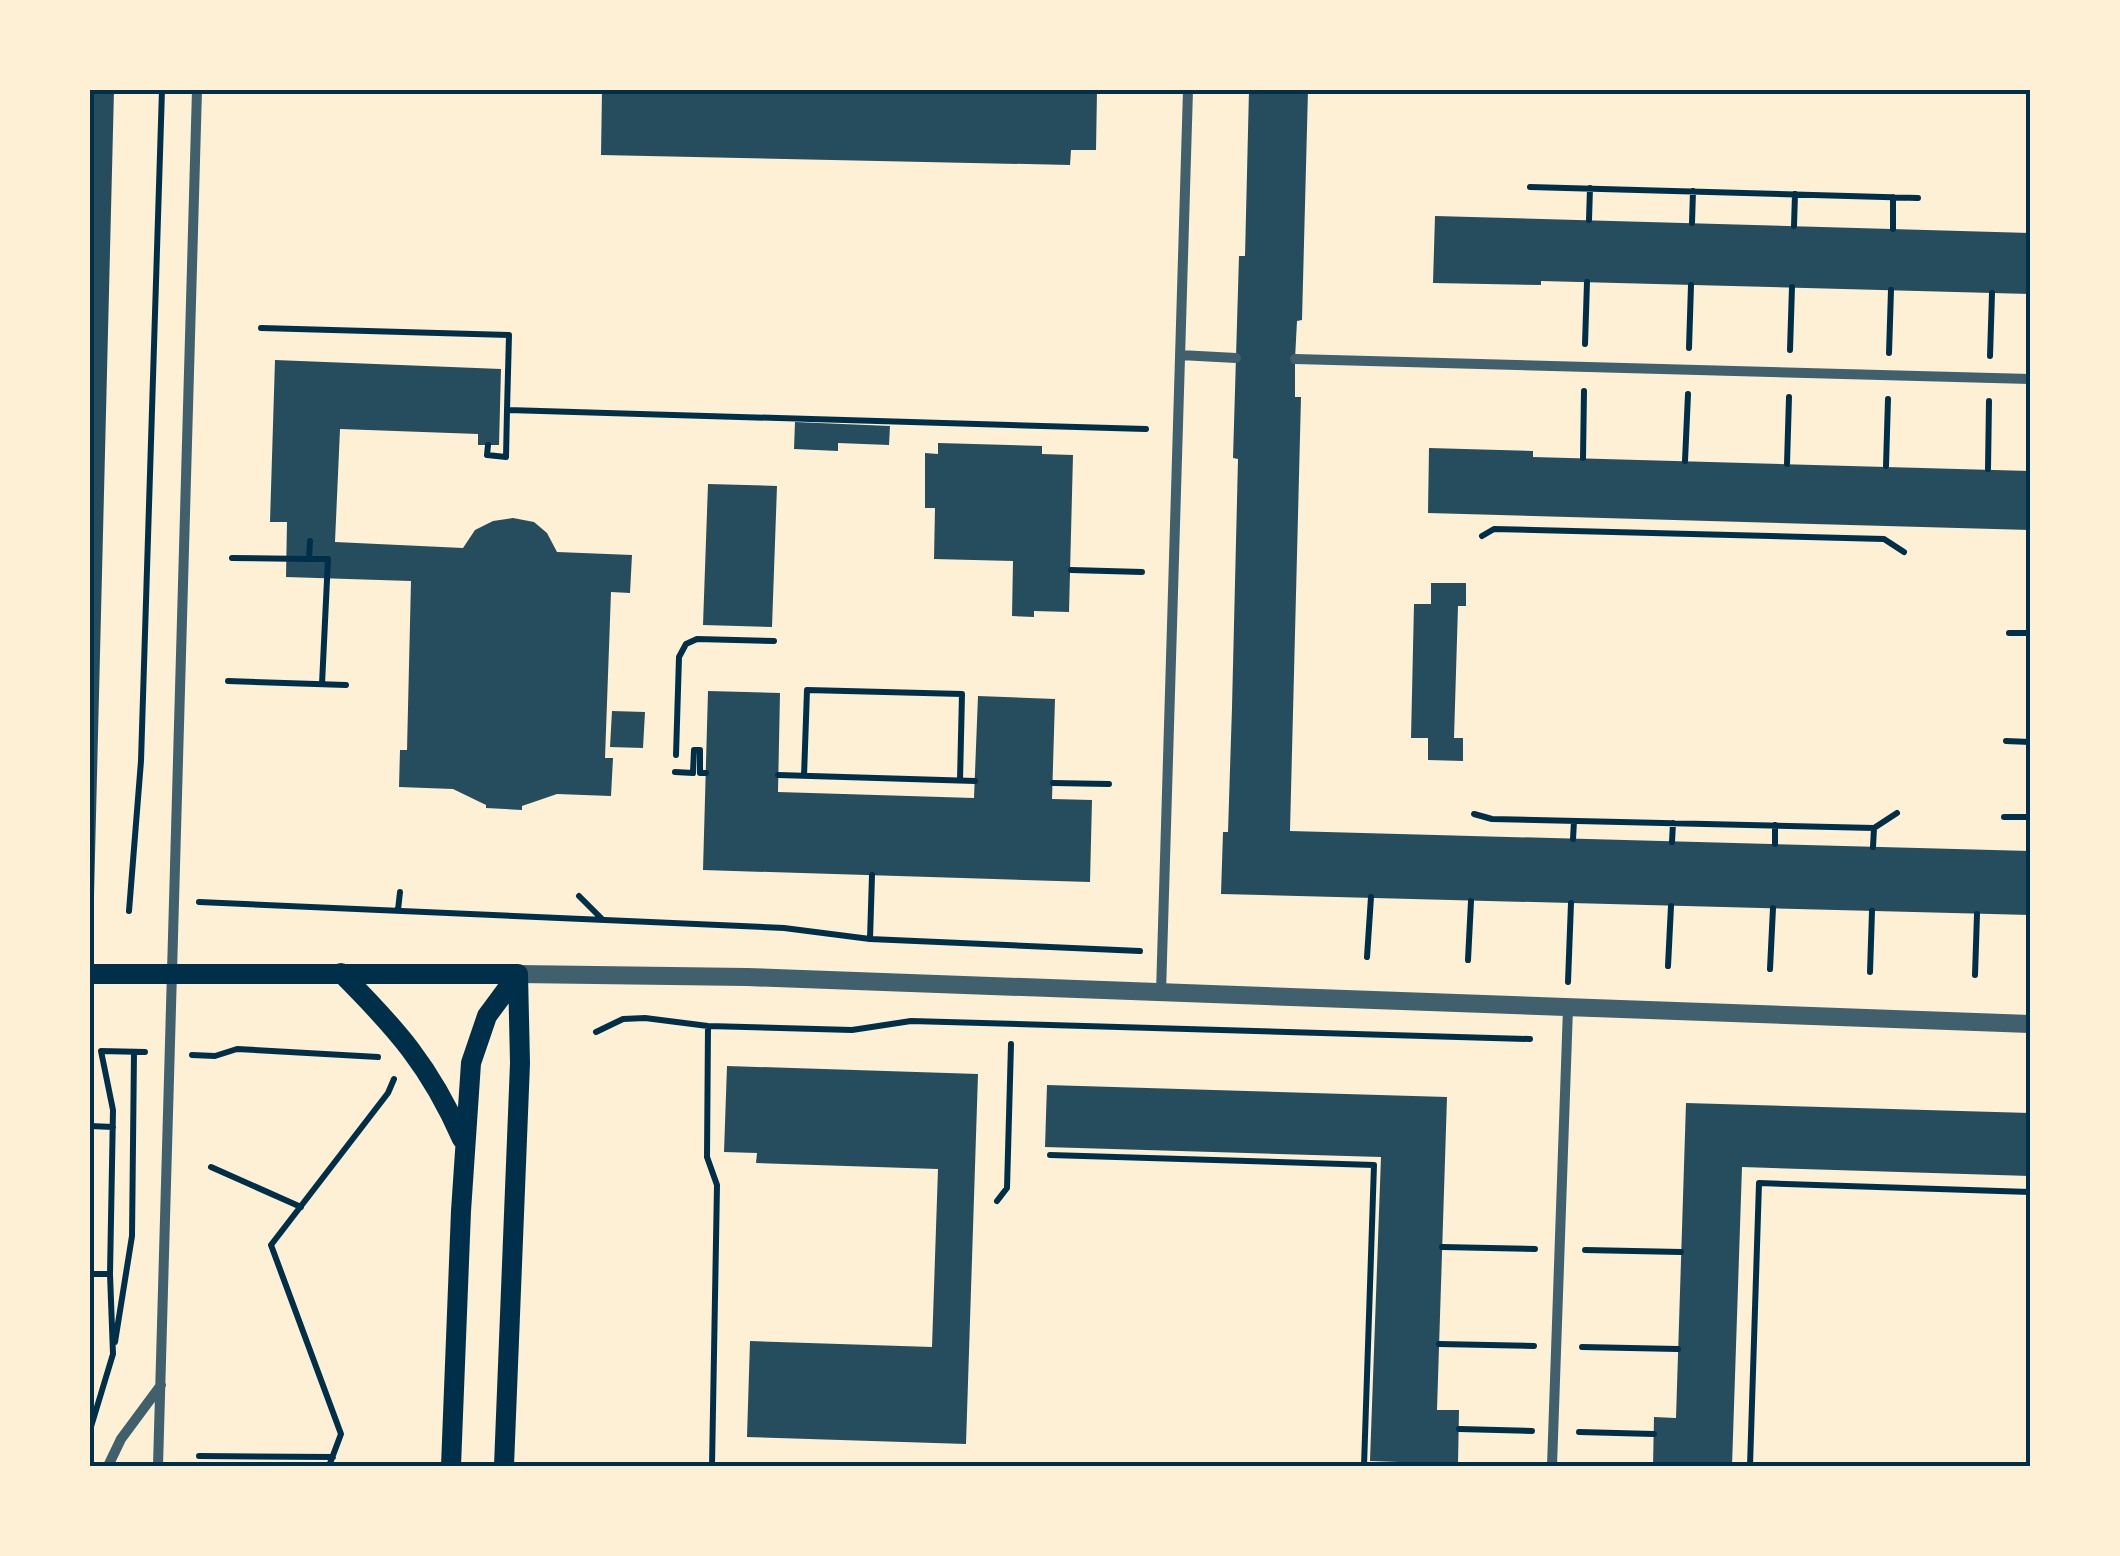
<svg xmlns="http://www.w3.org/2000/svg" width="2120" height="1556" font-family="'Exo 2',sans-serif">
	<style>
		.building { fill: #264d5e }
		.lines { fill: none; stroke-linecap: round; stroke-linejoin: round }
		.path { stroke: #003049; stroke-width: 6 }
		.minor { stroke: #3f606c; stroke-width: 10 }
		.tertiary { stroke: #3f606c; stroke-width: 18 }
		.secondary { stroke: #003049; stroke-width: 20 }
		.neatline { fill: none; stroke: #003049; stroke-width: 4 }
	</style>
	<rect width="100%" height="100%" fill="#fdf0d5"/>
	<!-- building -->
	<path class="building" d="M90,90h24l-20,806h-4z
		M602,90h495l-1,60h-25l-1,15 -469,-10z
		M1249,90h59l-6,230 -5,1 -2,38v38h6l-11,434 740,20v64l-809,-21 2,-62h5l4,-125 6,-248 -5,-1 6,-202h6z
		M1435,216l595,17v61l-489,-13v4l-108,-2z
		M275,360l226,9 -2,76h-21v-11l-138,-5 -5,113 128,6 12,-18 18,-9 20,-3 21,4 13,11 10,19 75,3 -2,38 -19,-1 -6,166h8l-2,38 -54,-2 -35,12v4l-36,-2v-3l-33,-16 -54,-2 1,-37h7l4,-169 -125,-4 1,-55h-17z
		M795,422l95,4 -1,19 -51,-2v8l-44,-2z
		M938,443l104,3v8l31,1 -4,157 -35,-1v6l-22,-1 1,-55 -79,-2 1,-51h-10v-55l13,1z
		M1429,448l104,3v6l497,14v59l-602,-17z
		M708,484l69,2 -5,141 -69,-2z
		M1431,583h35v23h-8l-4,132h9v23l-35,-1v-22h-17l3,-134h17z
		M708,691l72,2 -2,99 196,6 4,-102 77,3 -3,100 40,1 -2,82 -387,-12z
		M612,711l33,1 -2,36 -33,-1z
		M727,1066l251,8 -12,370 -219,-7 3,-96 182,6 6,-178 -182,-6 1,-10 -33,-1z
		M1047,1085l400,12 -10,313h22l-1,54 -88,-3 11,-304 -336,-10z
		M1686,1103l344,10v63l-288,-9 -10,299h-79l1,-49 22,1z"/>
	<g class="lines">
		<!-- path -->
		<path class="path" d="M1530,187l388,11
			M1589,220l1,-32
			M1692,223l1,-32
			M1794,226l1,-32
			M1893,229v-32
			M261,328l248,7 -2,75 639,19
			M1585,344l2,-62
			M1689,348l2,-63
			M1790,350l2,-63
			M1889,353l2,-63
			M1990,356l2,-63
			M488,445l-1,10 19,2 1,-47
			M1583,458l1,-67
			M1685,461l3,-67
			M1787,464l2,-67
			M1886,466l2,-67
			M1988,469l1,-68
			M1482,536l12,-7 390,10 20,13
			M2029,543h1
			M232,558l77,1 1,-18
			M309,559h19l-6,125
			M1071,570l71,2
			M2009,633h21
			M228,681l118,4
			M2006,741l24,1
			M676,755l3,-98 7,-13 11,-5 77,2
			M675,772l18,1 1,-23h6v23h6
			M778,775l197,6
			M804,776l3,-86 155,4 -2,86
			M1053,783l56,1
			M1474,814l18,5 382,9 23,-15
			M2004,817h26
			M1573,839l1,-18
			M1672,842l1,-19
			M1775,844v-19
			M1873,847l1,-19
			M579,896l23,23
			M199,902l585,26 86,11 270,12
			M398,910l2,-18
			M129,911l12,-150 21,-671
			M870,939l2,-64
			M1367,957l4,-60
			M1468,960l3,-59
			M1668,966l3,-60
			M1770,969l3,-61
			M1870,972l2,-61
			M1975,975l2,-61
			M1568,982l3,-79
			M708,1026l-1,131 10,28 -5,281
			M596,1032l27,-13 22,-1 63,8 144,4 59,-9 619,18
			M192,1055l23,1 22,-7 141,8
			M90,1126l23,1
			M1050,1155l324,10 -10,301
			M211,1167l90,40
			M997,1201l10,-13 4,-144
			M1442,1247l93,2
			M1585,1250l96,2
			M90,1274h20
			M115,1342l17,-106 2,-184
			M1439,1344l95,2
			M1582,1347l96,2
			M113,1354l-3,-80 3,-164 -12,-59 44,1
			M1459,1429l73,2
			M90,1430l23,-76
			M1579,1432l75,2
			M199,1456l134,1
			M329,1466l12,-32 -70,-189 117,-152 6,-14
			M1750,1466l9,-283 271,9"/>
		<!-- minor -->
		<path class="minor" d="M1180,355l56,3
			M1295,359l735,20
			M1161,993l27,-903
			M108,1466l13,-27 40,-54
			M158,1466l39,-1376
			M1552,1466l16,-458"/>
		<!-- tertiary -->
		<path class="tertiary" d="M518,974l229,3 1283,47"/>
		<!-- secondary -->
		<path class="secondary" d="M341,973c55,55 89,93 121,166
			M90,974h428
			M451,1466l10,-255 10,-148 16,-47 31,-42
			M504,1466l16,-403 -2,-89"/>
	</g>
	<!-- border -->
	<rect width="2120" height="1556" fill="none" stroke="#fdf0d5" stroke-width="185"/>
	<rect x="92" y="92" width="1936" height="1372" class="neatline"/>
</svg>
